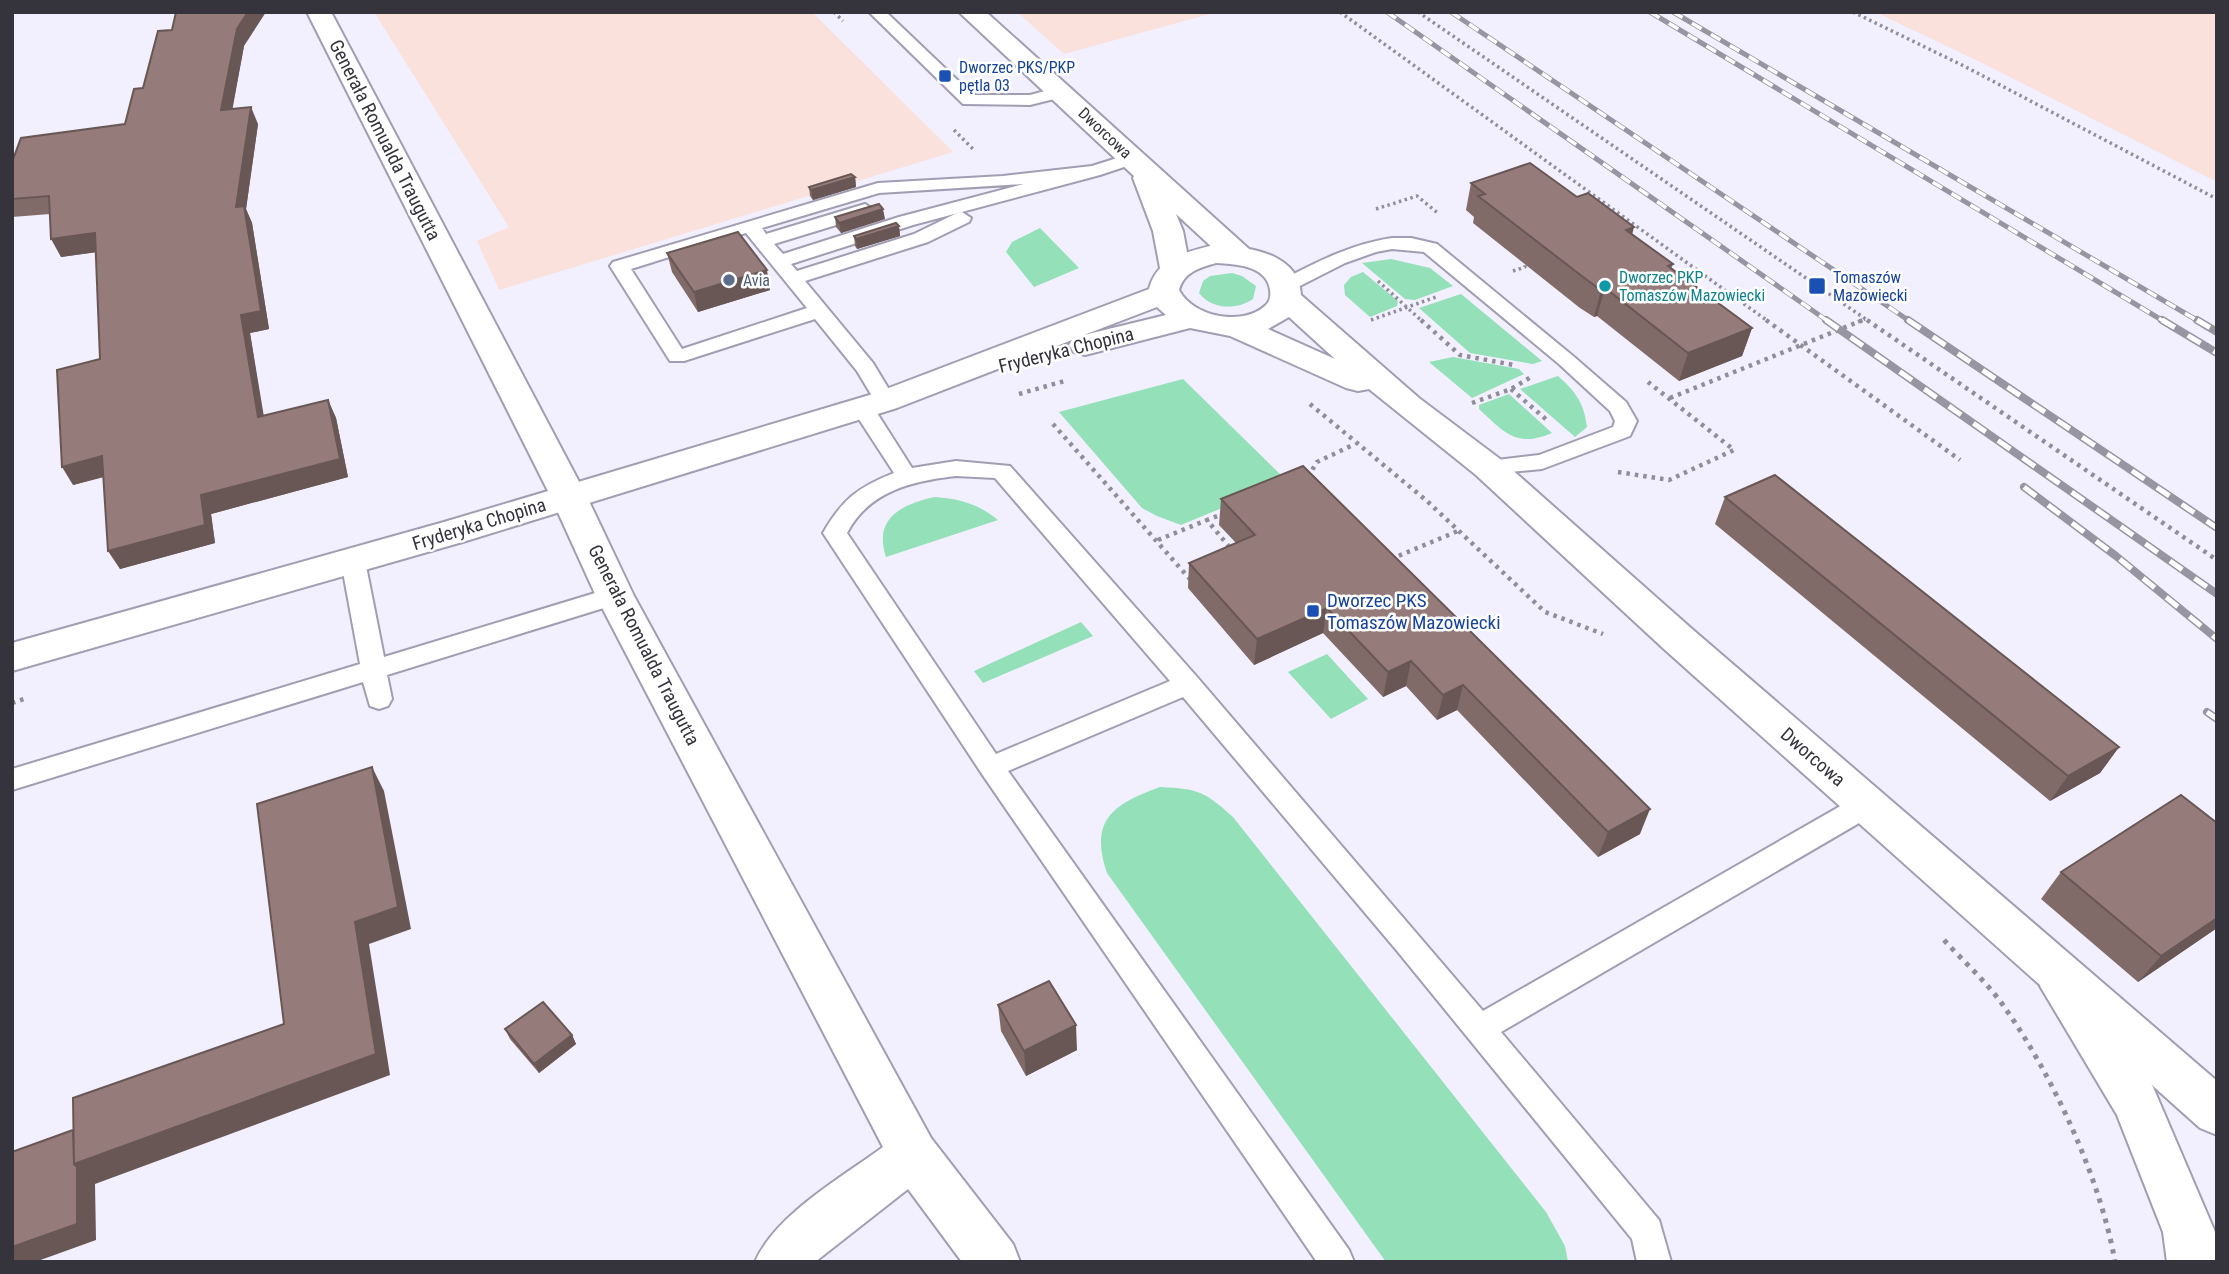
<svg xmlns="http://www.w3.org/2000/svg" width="2229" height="1274" font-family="'Roboto Condensed',sans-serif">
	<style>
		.industrial { fill: #fbe1db }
		.green { fill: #93e0b9 }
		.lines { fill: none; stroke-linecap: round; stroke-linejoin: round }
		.service-casing { stroke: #a19db3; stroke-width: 4 }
		.minor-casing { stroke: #a19db3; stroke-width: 4 }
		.tertiary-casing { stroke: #a19db3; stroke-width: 4 }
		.path-far2 { stroke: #908e99; stroke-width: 3.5; stroke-dasharray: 2.5 3.5; stroke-linecap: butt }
		.path-far1 { stroke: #908e99; stroke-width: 4.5; stroke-dasharray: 3.5 5; stroke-linecap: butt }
		.path { stroke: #908e99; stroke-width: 5; stroke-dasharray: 4.5 6; stroke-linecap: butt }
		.service { fill: #fff; fill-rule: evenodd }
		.minor { fill: #fff; fill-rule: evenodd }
		.tertiary { fill: #fff; fill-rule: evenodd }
		.rail-far1-casing { stroke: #9795a1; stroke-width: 5 }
		.rail-casing { stroke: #9795a1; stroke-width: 8 }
		.rail-far1 { stroke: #fff; stroke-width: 3.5; stroke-dasharray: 11; stroke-linecap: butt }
		.rail { stroke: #fff; stroke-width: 5; stroke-dasharray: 15; stroke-linecap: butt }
		.wall { fill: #806b69 }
		.shaded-wall { fill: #685755 }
		.building { fill: #957c7a; stroke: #685755; stroke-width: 2 }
		.transit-dot { fill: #1a4fb4; stroke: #fff; stroke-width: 2.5 }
		.service-dot { fill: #5c6f8a; stroke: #fff; stroke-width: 2.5 }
		.culture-dot { fill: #0f9aa8; stroke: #fff; stroke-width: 2.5 }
		.labels { text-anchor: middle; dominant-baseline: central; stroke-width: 5; stroke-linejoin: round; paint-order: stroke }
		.far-transit-label { font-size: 16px; fill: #164399; stroke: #fff; text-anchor: start }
		.far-street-label { font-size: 16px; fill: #35333c; stroke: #fff }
		.far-culture-label { font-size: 16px; fill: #0d838f; stroke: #fff; text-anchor: start }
		.far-service-label { font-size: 16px; fill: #4e5e75; stroke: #fff; text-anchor: start }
		.street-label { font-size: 19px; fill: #35333c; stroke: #fff }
		.transit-label { font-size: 19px; fill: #164399; stroke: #fff; text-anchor: start }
	</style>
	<rect width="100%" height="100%" fill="#f2effe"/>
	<!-- industrial -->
	<path class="industrial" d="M374,12h438l141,140 -454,138 -22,-49 32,-14z
		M1017,12h200l-153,42z
		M1875,12h342v170l-237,-120z"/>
	<!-- green -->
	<path class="green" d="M1040,228l39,40 -45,19 -28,-35 6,-10z
		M1391,259l39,9 23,18 -38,14 -10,-1 -43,-36z
		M1363,272l35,29 -1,5 -27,11 -25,-22 -1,-10 7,-8z
		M1232,273l10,3 14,10 -3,13c-16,11 -41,11 -54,-6l4,-12 7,-5z
		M1461,294l81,67 -9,3 -63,-11 -51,-45z
		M1453,357l66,12 5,5 -52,24 -43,-36z
		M1558,376c18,16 26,27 29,51l-12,10 -55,-48z
		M1183,379l104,102 -106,44 -24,-9 -15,-8 -83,-96z
		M1509,394l43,39c-36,15 -47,0 -73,-24v-4z
		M935,497c26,2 43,7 63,23l-112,37c-13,-39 16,-53 49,-60z
		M1081,622l12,14 -110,47 -9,-12z
		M1327,654l41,45 -37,20 -43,-47z
		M1160,787c39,2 44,4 73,30l313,395 19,34 3,16h-182l-279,-389c-18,-53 6,-69 53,-86z"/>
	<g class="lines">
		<!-- service casing -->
		<g class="service-casing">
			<path id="service" d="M869,12h17l87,83h57l30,-8 8,5 -2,4 -36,9 -67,-1z
				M1133,153l6,1 3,4 -3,4 -39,13 -187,50 -122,39 6,7 117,-37 41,-20 7,-2 9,6 -2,4 -41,20 -123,39 68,82 23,38 -4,5h-14l-21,-35 -42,-52 -131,42h-14l-60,-95 3,-4 265,-79 125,-7 89,-10zM1024,184l-125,33 -116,37 -9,-10 98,-30 2,-4 -9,-6 -99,30 -4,-6 117,-35zM746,233l61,75 -125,41 -51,-80z
				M1392,238h19l26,6 136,112 53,46 11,19 -7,15 -88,33 -54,5 -8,-2 -3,-5 3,-5 59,-7 74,-28 2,-6 -5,-10 -51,-47 -135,-112 -32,-3 -16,3 -31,11 -51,26 -7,2 -10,-6 3,-4c37,-19 71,-37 112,-43z
				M862,400l8,2 42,66 44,-7 54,5 187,211 286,334 375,-215 10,-3 10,3 3,8 -3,8 -377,220 158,188 12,42h-34l-5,-23 -234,-287 -215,-255 -175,74 341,479 5,12h-37l-335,-488 -159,-241c19,-33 35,-46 71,-60l-43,-66 3,-5zM956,476l39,2 175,203 -174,73 -149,-221c22,-42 65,-52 109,-57z
				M353,553l8,2 4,6 19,96 231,-70 8,3 4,6 -4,6 -236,73 5,24 -4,7 -9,3 -9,-3 -7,-24 -351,108v-21l348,-105 -19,-103 4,-6z"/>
		</g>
		<!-- minor casing -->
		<g class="minor-casing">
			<path id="minor" d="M307,12h24l256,485 47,99 297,542 82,106 7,18h-58l-54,-73 -93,73h-60c20,-47 86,-84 128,-115l-287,-551 -45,-99z
				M959,12h27l263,237 4,6 -4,6 -11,3 -11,-3 -51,-47 7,17 7,37 -4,6 -11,3 -11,-3 -4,-6 -7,-37 -20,-53 1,-2z
				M2063,966l16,6 74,115 62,145 2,30h-50l-4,-30 -46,-117 -77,-129 7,-14z"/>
		</g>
		<!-- tertiary casing -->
		<g class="tertiary-casing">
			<path id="tertiary" d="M1214,245c33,2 85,7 87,50l118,103 81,61 192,170 525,452v54l-17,-7 -536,-479 -188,-174 -107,-86 -11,2 -12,-3 -116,-52 -40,-8 -105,27 -11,-3 -5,-7 3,-5 -175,68 -431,133 -454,130v-28l432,-121 429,-128 276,-105c8,-31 37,-37 65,-44zM1216,263c18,1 51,2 54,27 1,5 0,11 -4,15 -23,22 -73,12 -87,-15 5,-18 20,-22 37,-27zM1157,307l9,8 -82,20zM1289,317l46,42 -67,-30z"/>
		</g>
		<!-- path-far2 -->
		<path class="path-far2" d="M834,12l9,9
			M1340,12l429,310
			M1418,12l452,310
			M1853,12l111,54 253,133
			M954,130l19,19
			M1376,209l41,-13 22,18
			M1513,271l12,-4v-4
			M1378,281l45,41
			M1371,320l65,-23
			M1858,322l7,-3"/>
		<!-- path-far1 -->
		<path class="path-far1" d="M1421,320l39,35 54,10
			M1766,320l194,140
			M1867,320l350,240
			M1511,389l37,32
			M1019,394l49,-14
			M1670,398l193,-78
			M1472,403l39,-14 20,-12
			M1310,404l117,97 118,111 58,22
			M1053,424l136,154 3,-1
			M1618,472l51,8 65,-30 -86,-68
			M1308,477l9,-15 38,-18
			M1225,513l-18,7 24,29
			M1158,540l49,-20
			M1391,559l67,-28
			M12,703l12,-4"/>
		<!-- path -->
		<path class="path" d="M1944,940c20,22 44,43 61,68 48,68 96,172 110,254"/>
		<!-- service -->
		<use href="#service" class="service"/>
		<!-- minor -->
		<use href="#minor" class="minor"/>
		<!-- tertiary -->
		<use href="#tertiary" class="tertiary"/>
		<!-- rail-far1 casing -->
		<g class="rail-far1-casing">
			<path id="rail-far1" d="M1387,12l442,310
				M1451,12l460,310
				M1650,12l515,310
				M1673,12l527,310"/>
		</g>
		<!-- rail casing -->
		<g class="rail-casing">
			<path id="rail" d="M1826,320l391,274
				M1908,320l309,208
				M2162,320l55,33
				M2197,320l20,12
				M2024,487l92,69 101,83
				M2207,712l10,7"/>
		</g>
		<!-- rail-far1 -->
		<use href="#rail-far1" class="rail-far1"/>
		<!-- rail -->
		<use href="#rail" class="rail"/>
	</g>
	<!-- wall -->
	<path class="wall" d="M172,30l72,16 -12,63 26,15 -12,85 6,14 17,106 -19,4 13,83 65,-16 8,18 12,59 -137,37 4,29 -95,26 -16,-92 -31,8 27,-126 -4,-107 -35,5 -11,-43 -38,3v-55l113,-38z
		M855,177l1,10 -43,13 -3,-4 -1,-9z
		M1471,183l161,52 41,29 -2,5 81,59 -10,28 -63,25 -82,-65 -3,1 -14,-9 -107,-85 1,-6 -8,-7z
		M835,217l50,2 -44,14 -5,-6z
		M899,226l1,10 -43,13 -2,-3 -1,-10z
		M667,253l103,37 -72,22 -26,-40z
		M1303,466l337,368 -42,23 -141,-147 -20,10 -31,-34 -23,11 -60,-64 -69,32 -66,-77 1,-25 47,-20 -17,-18 2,-26z
		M1725,497l394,250 -19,26 -50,28 -335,-277z
		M2061,872l156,56 -79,54 -97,-83z
		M998,1005l79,45 -51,26 -25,-45z
		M505,1029l67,6 4,9 -37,29 -29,-34z"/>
	<!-- shaded-wall -->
	<path class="shaded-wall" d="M248,12h18l-22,34 -15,82 -8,-18 16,-81z
		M251,107l7,17 -12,85 6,14 17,106 -19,4 17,102 -9,-18 -17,-102 -5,-108z
		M855,177l1,10 -43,13 -2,-10z
		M883,209l2,10 -44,14 -2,-10z
		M899,226l1,10 -43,13 -1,-10z
		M1634,227l-7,28 -1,-25z
		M95,233l10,18 -44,6 -10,-18z
		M767,270l3,20 -72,22 -4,-20z
		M1605,288l-8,28 -3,1 7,-27z
		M1752,328l-10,28 -63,25 9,-28z
		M328,400l8,18 12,59 -137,37 4,29 -95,26 -12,-18 93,-56z
		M102,456l12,18 -41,11 -11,-18z
		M1327,608l-4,25 -69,32 3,-26z
		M1411,661l-5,25 -23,11 5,-25z
		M1463,685l-6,25 -20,10 6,-25z
		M2119,747l-19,26 -50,28 18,-25z
		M372,767l12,24 27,138 -42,15 21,131 -295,109 1,56 -61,22h-23v-15l62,-83 302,-110 -21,-132z
		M1650,809l-10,25 -42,23 10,-25z
		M2217,918v10l-79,54 23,-26z
		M1076,1025l1,25 -51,26 -2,-25z
		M572,1035l4,9 -37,29 -5,-9z"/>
	<!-- building -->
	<path class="building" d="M176,12h72l-11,17 -16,81 30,-3 -15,100 8,-1 17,105 -20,4 17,102 70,-17 12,59 -139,36 4,30 -97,26 -6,-95 -40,11 -5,-97 43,-11 -5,-126 -44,6 -2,-43 -37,3v-37l9,-24 104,-14 9,-35 9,-1 15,-57 14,-1z
		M1530,163l47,34 11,-4 46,34 -8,3 47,34 -5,2 84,62 -64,25 -83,-65 -4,2 -14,-10 -109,-84 7,-2 -14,-11z
		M851,174l4,3 -44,13 -2,-3z
		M879,204l4,5 -44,14 -4,-6z
		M896,223l3,3 -43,13 -2,-3z
		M738,232l29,38 -73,22 -27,-39z
		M1303,466l347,343 -42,23 -145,-147 -20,10 -32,-34 -23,11 -61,-64 -70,31 -68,-76 66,-28 -34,-36z
		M1775,475l344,272 -51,29 -343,-279z
		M372,767l26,140 -43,15 21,132 -302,110 -1,-66 211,-74 -27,-220z
		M2181,795l36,28v95l-56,38 -100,-84z
		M1049,981l27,44 -52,26 -26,-46z
		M543,1002l29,33 -38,29 -29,-35z
		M73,1130l1,34 3,3v57l-65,23v-95z"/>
	<!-- markers -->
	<g class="transit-dot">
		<rect x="938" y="69" width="14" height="14" rx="3.5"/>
		<rect x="1808" y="277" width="18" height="18" rx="3.5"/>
		<rect x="1306" y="604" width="14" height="14" rx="3.5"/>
	</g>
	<circle class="service-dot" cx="729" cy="280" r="7"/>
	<circle class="culture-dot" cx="1605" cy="286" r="7"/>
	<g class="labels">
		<!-- far-transit labels -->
		<g class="far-transit-label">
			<text x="959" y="67">Dworzec PKS/PKP<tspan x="959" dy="18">pętla 03</tspan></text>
			<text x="1833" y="277">Tomaszów<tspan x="1833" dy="18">Mazowiecki</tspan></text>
		</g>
		<!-- far-street labels -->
		<g class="far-street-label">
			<text transform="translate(1105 133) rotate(43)">Dworcowa</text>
		</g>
		<!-- far-culture labels -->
		<g class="far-culture-label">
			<text x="1619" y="277">Dworzec PKP<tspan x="1619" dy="18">Tomaszów Mazowiecki</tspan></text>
		</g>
		<!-- far-service labels -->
		<g class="far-service-label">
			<text x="743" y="280">Avia</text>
		</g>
		<!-- street labels -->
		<g class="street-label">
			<text transform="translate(385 140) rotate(63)">Generała Romualda Traugutta</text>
			<text transform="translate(1066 350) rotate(-14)">Fryderyka Chopina</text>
			<text transform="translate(479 524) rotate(-17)">Fryderyka Chopina</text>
			<text transform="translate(644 645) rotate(63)">Generała Romualda Traugutta</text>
			<text transform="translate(1813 757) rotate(41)">Dworcowa</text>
		</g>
		<!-- transit labels -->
		<g class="transit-label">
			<text x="1327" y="600">Dworzec PKS<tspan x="1327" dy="22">Tomaszów Mazowiecki</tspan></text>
		</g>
	</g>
	<!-- border -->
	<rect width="2229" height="1274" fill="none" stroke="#35333c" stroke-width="28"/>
</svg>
